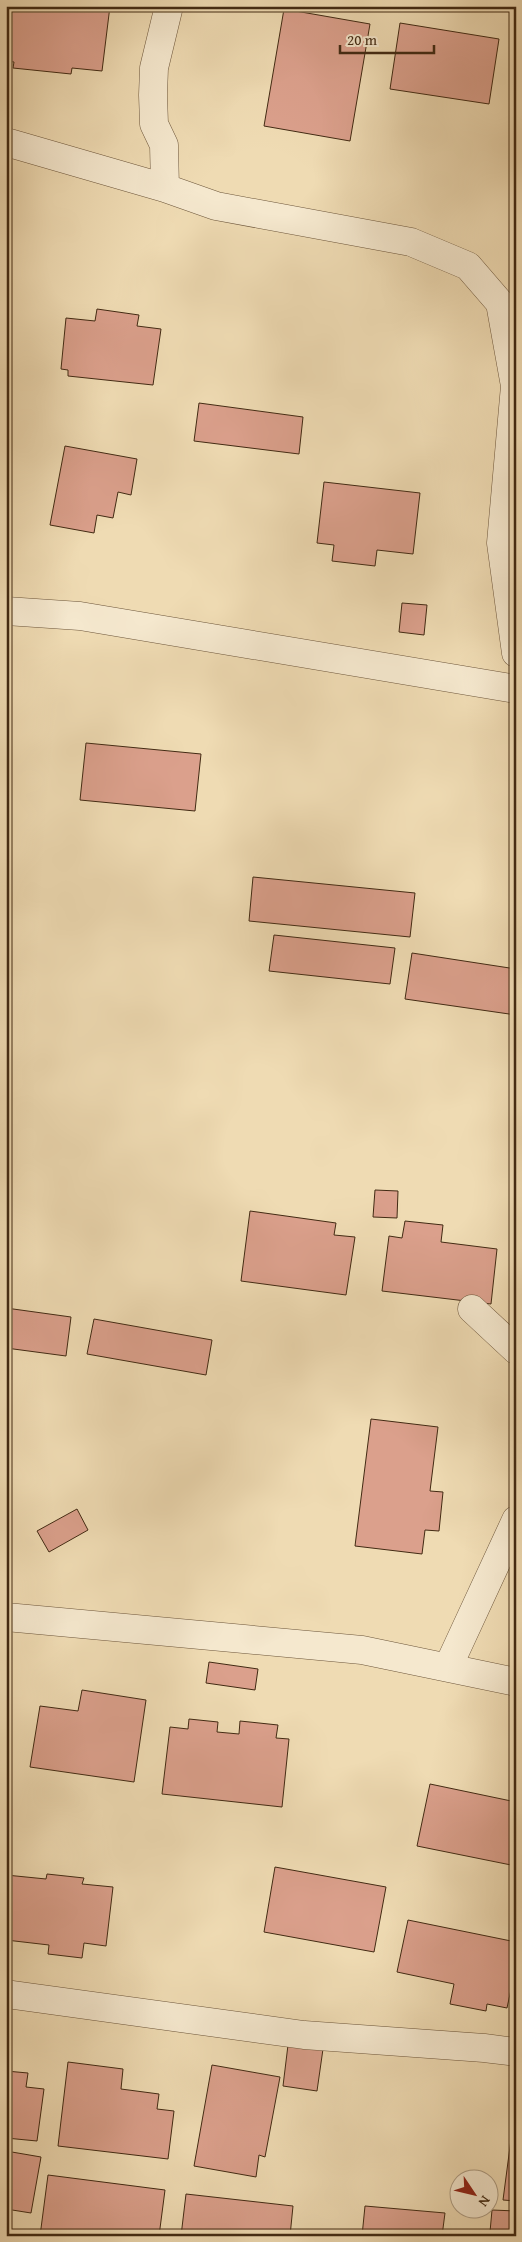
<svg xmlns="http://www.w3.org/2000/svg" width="522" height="2242" font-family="'Gentium Book Plus',serif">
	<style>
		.building { fill: #dba08c; stroke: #422a13 }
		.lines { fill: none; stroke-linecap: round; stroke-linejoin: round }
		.minor-casing { stroke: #6d563b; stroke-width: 29 }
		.minor { stroke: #f5e8ce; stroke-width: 28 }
	</style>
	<rect width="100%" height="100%" fill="#efdbb3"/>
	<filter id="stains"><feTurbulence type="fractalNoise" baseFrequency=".004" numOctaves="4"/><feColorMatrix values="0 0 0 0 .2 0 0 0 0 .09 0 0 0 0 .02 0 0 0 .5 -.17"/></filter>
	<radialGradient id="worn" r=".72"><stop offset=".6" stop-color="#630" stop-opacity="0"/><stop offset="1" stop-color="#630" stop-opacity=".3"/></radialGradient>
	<!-- building -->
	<path class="building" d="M6,6h104l-8,65 -30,-3 -1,6 -58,-6 1,-6 -8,-1z
		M284,9l86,15 -20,117 -86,-15z
		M400,23l99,16 -10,65 -99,-15z
		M97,309l42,6 -2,11 24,3 -8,56 -85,-9v-6l-7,-1 5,-51 29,3z
		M199,403l104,14 -4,37 -105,-13z
		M65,446l72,13 -6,36 -13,-3 -5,26 -16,-3 -3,18 -44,-8z
		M324,482l96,11 -7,61 -36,-4 -2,16 -43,-5 2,-16 -17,-2z
		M402,603l25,2 -3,30 -25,-3z
		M86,743l115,11 -6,57 -115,-11z
		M253,877l162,16 -5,44 -161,-16z
		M274,935l121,13 -5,36 -121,-13z
		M412,953l104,16v46l-111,-16z
		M375,1190l23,1 -1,27 -24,-1z
		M250,1211l86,12 -2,12 21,2 -9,58 -105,-14z
		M405,1221l38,4 -2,17 56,7 -6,55 -109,-13 7,-55 13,2z
		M6,1308l65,9 -5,39 -60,-8z
		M94,1319l118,21 -6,35 -119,-21z
		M371,1419l67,8 -8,64 13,1 -4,39 -14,-1 -3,24 -67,-8z
		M77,1509l11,21 -39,22 -12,-21z
		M209,1662l49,7 -3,21 -49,-7z
		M82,1690l64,10 -12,82 -104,-15 10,-61 38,5z
		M189,1719l29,3 -1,10 22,2 1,-13 38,4 -2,13 13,1 -7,68 -120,-13 8,-67 18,2z
		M430,1784l86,18v64l-99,-20z
		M275,1867l111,20 -12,65 -110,-20z
		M47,1874l37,4 -2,6 31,3 -7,59 -22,-3 -2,15 -34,-4 1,-9 -43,-5v-65l40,4z
		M408,1920l108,22v24l-9,42 -20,-4 -1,7 -36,-7 4,-20 -57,-12z
		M288,2045l35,4 -6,42 -34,-5z
		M68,2062l55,7 -2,20 38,5 -2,15 17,2 -6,48 -110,-13z
		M212,2065l68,12 -15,80 -6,-2 -3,22 -62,-11z
		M6,2071l22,2 -2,14 18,2 -7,52 -31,-3z
		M516,2101v100l-13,-1z
		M6,2151l35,6 -10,56 -25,-4z
		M48,2175l117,15 -6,46h-119z
		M186,2194l107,12 -3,30h-109z
		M365,2206l80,7 -3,23h-80z
		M492,2210l24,1v23l-26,-2z"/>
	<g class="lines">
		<!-- minor casing -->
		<g class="minor-casing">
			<path id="minor" d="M169,6l-15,62 -1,27 1,29 10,21 1,43 51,18 195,36 57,24 32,37 15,83 -14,157 15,110
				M6,142l159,46
				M6,611l74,5 436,73
				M472,1309l44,41
				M6,1617l356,33 154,32
				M448,1667l68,-147
				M6,1994l298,41 180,13 32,4"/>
		</g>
		<!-- minor -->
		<use href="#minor" class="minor"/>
	</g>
	<!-- margin -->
	<rect width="522" height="2242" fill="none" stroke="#efdbb3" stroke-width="25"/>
	<rect x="8" y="8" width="507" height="2227" fill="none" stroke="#422a13" stroke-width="2.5"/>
	<rect x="12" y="12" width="497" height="2217" fill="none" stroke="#422a13"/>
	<!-- north arrow -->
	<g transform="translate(474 2194) rotate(125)"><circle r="24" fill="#f5e8ce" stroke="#ad9c83"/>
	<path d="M0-4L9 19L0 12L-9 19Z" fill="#8f2418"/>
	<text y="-8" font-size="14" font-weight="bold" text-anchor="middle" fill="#422a13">N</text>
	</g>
	<!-- scale -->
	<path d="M340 45v8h94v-8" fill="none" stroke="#422a13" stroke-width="2.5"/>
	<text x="347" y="45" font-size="15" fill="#422a13" stroke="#f5e8ce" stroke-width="4" paint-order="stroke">20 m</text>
	<rect width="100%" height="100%" filter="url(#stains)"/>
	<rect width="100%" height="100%" fill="url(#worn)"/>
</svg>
